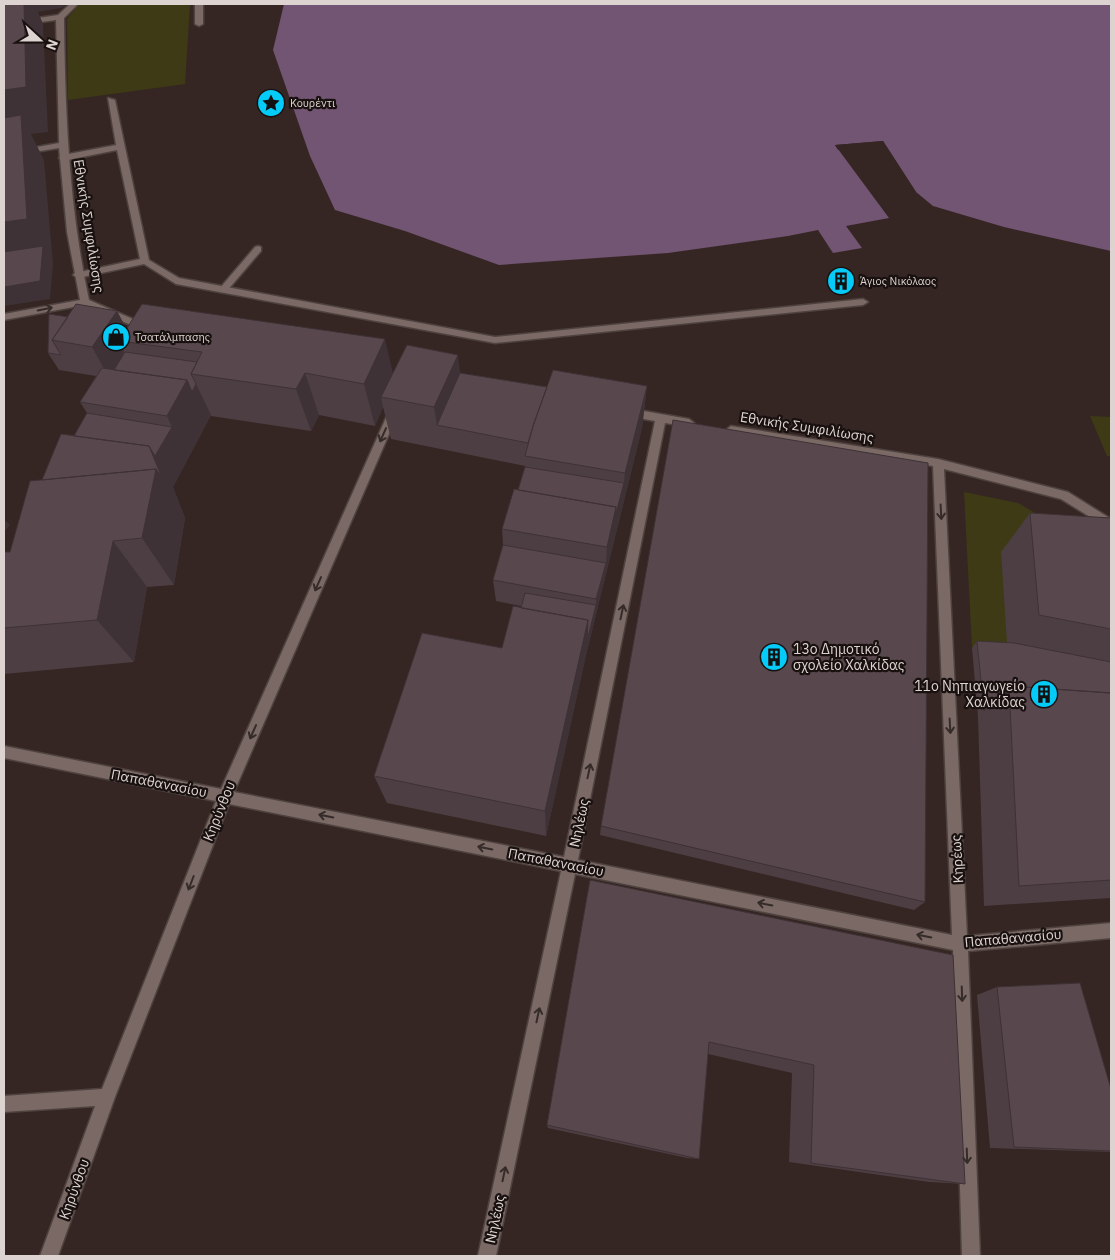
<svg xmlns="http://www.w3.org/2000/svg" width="1115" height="1260" font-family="'IBM Plex Sans',sans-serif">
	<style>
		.green { fill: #3e3a15 }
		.water { fill: #725473 }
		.pier { fill: #352623 }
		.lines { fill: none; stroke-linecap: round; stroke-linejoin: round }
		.service-casing { stroke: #4e423f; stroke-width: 3 }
		.pedestrian-casing { stroke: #4e423f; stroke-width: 3 }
		.minor-casing { stroke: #4e423f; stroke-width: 3 }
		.service { fill: #7a6965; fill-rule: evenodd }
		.pedestrian { fill: #7a6965; fill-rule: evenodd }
		.minor { fill: #7a6965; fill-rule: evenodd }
		.wall { fill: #4c3e42 }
		.shaded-wall { fill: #3e3236 }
		.building { fill: #58484d; stroke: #3e3236 }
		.oneway { stroke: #352b29 }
		.labels { text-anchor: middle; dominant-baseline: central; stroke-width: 4.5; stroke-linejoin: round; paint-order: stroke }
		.far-poi-label { font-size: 11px; fill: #ddd3d0; stroke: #18110f; text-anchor: start }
		.street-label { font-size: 14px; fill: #ddd3d0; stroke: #18110f }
		.poi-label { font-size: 14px; fill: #ddd3d0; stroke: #18110f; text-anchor: start }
	</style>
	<rect width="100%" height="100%" fill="#352623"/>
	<!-- green -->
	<path class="green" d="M79,4h111l-5,80 -117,16 -1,-81z
		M1090,416l21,1v39h-4z
		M964,492l54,11 93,54 -103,93 -36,-2z"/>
	<!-- water -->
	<path class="water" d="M284,4h827v247l-107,-24 -71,-21 -17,-14 -33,-51 -48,4 54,73 -43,8 16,22 -29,5 -15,-23 -30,6 -120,17 -169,12 -94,-34 -70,-21 -25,-54 -37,-106z"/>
	<!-- pier -->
	<path class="pier" d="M883,141l33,51 -2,1 -32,-49 -43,3 2,2 -3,1 -3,-5z"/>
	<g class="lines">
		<!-- service casing -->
		<g class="service-casing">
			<path id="service" d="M195,4h8v20l-4,2 -4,-2z
				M108,98l7,2 34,160 30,18 316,59 368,-38 5,3 -5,3 -368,38 -319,-59 -32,-20 -66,14 -5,-3 2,-2 65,-14 -23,-109 -54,11 -4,-3 4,-3 53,-10z"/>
		</g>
		<!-- pedestrian casing -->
		<g class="pedestrian-casing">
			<path id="pedestrian" d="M258,246l3,1v4l-35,41h-6v-4l35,-41z"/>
		</g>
		<!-- minor casing -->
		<g class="minor-casing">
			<path id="minor" d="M70,4h8l-14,14c1,95 5,189 25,282l60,26v4l-4,1 -61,-26 -80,15v-6l76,-14 -13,-68 -8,-84 -55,9v-4l55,-10 -3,-123 -52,7v-4l54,-8z
				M394,407l5,4 -165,381 330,65 91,-436 -28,-5 -5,-4 5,-4 62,11 5,4 -5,4 -24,-4 -87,437 374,75 -19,-469 -202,-32 -5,-4 5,-4 207,33 130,33 43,27v11l-50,-31 -117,-30 23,467 144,-13v15l-143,13 12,305h-18l-9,-306 -378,-76 -79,382h-18l83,-385 -332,-67 -114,293 -57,159h-18l55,-150 -91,6v-16l98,-7 114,-288 -212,-43v-12l217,43 168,-378z"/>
		</g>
		<!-- service -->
		<use href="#service" class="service"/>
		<!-- pedestrian -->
		<use href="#pedestrian" class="pedestrian"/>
		<!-- minor -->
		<use href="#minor" class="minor"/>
	</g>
	<!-- wall -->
	<path class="wall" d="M839,270l10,4 -3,9 -8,1 -2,-5z
		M117,311l9,18 267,44h67l87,14 100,-1 -5,42 -21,85 -35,142 -40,181 -159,-33 -13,-27 128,-128 19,-42 -25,-5 -3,-21 10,-35 -1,-16 16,-39 7,-23v-1l-134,-27 -8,-32 -8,19 -56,-11 -8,16 -100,-15v-1l-38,72 12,31 -11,67 -27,2 -13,75 -130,12v-122h6l32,-72 32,-44 13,-23 -7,-11 16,-26 -37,-6 -11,-17 1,-39 19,3z
		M1030,513l81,5v380l-127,8 -6,-189 -6,-69 5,-7 30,2 -6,-91z
		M601,826l324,76 -11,8 -314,-75z
		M590,880l375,304 -36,-2 -140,-20 3,-89 -84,-19 -9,105 -12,-1 -139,-30 -1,-3z
		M997,987l114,102v63l-121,-4 -13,-153z"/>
	<!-- shaded-wall -->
	<path class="shaded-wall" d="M4,4h64l-7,4 -23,4 5,12 5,108 -17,2 13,26 9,104 -3,35 -46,7z
		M849,274l-3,9 -8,1 3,-9z
		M117,311l17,32 -15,-2 7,14 -16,24 -18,-32z
		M385,339l10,43 -14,15 2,10 -8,19 -11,-42z
		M458,355l5,43 -26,27 -3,-18z
		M305,373l14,42 -8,16 -15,-42z
		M187,380l9,4 15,31 -38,72 -18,-31 17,-29 -5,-11z
		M647,386l-5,42 -21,85 -35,142 -40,181 -1,-25 43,-191 8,-15v-6l10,-36 1,-16 9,-40 8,-24 1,-10z
		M149,446l24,41 12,31 -11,67 -32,-47z
		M4,519l6,6 -6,7z
		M113,541l34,46 -13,75 -37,-42z"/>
	<!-- building -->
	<path class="building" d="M4,4h20l2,83 -22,3z
		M21,115l6,104 -23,3v-104z
		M43,246l-3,35 -36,6v-35z
		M847,269l2,5 -8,1 -2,-5z
		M76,304l41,7 -25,36 -40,-7z
		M142,304l243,35 -21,45 -59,-11 -9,16 -105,-15 11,-22 -83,-11z
		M49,314l19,3 -16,23 9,15 -13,-2z
		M407,345l51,10 -24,52 -53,-10z
		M125,352l72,10 -6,12 5,10 -4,8 -5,-12 -73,-10z
		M102,368l85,12 -20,36 -87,-14z
		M553,370l94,16 -22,87 -100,-17 8,-30z
		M460,373l87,14 -14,39 -5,17 -91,-18z
		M87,413l85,14 -17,29 -6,-10 -75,-10z
		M673,420l255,43 -3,439 -324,-76z
		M61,434l88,12 13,32 -6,-9 -114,11z
		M525,467l99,16 -9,34 1,-10 -98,-17z
		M156,469l-14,69 -29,3 -16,79 -93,8v-76h6l20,-71z
		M514,489l102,18 -9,40 -105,-18z
		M1030,513l81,5v111l-72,-14z
		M503,545l103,18 -10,36 -103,-19z
		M525,593l71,12 -9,36 1,-21 -67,-12z
		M513,606l75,14 -43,191 -171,-35 48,-143 80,15z
		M977,641l37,2 97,19v31l-102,-7 -25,25z
		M1009,686l102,7v187l-92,6z
		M590,880l363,75 12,229 -154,-21 3,-98 -105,-23 -10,117 -152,-34z
		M1080,983l31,106v62l-97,-4 -17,-160z"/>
	<!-- one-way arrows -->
	<defs><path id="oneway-shaft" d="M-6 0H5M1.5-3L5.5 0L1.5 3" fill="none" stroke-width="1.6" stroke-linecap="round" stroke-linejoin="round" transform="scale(1.25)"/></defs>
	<g class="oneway">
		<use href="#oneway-shaft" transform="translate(45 309) rotate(-11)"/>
		<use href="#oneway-shaft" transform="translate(383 435) rotate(114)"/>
		<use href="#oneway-shaft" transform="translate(941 512) rotate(87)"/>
		<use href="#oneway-shaft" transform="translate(318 584) rotate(114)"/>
		<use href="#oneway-shaft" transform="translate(622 612) rotate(-78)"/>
		<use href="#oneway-shaft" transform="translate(950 726) rotate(87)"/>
		<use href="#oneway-shaft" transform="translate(253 732) rotate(114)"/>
		<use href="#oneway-shaft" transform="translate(589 771) rotate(-78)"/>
		<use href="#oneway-shaft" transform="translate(326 816) rotate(-169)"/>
		<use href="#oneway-shaft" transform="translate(485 848) rotate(-169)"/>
		<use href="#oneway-shaft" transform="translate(191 883) rotate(111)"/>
		<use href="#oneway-shaft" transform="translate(765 904) rotate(-169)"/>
		<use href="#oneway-shaft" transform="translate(924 936) rotate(-169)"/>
		<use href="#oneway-shaft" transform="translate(962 994) rotate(88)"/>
		<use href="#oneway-shaft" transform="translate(538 1015) rotate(-78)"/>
		<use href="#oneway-shaft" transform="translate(967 1156) rotate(88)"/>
		<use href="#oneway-shaft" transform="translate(504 1174) rotate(-78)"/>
	</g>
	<!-- icons -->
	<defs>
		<g id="sight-disc" transform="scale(1.4375)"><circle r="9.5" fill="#05cbf9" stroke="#18110f"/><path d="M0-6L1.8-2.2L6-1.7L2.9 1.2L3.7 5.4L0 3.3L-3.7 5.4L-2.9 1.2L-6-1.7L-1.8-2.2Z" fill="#111"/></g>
		<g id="building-disc" transform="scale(1.4375)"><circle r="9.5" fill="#05cbf9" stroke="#18110f"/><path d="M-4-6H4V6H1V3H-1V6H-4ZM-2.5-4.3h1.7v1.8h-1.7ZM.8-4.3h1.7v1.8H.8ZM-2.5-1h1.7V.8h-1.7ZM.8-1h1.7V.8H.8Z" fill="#111"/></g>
		<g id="shop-disc" transform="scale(1.4375)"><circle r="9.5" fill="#05cbf9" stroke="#18110f"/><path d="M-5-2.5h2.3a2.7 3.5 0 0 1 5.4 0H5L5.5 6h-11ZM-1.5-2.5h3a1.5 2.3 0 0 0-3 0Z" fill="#111"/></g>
	</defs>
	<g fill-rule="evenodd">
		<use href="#sight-disc" x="271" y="103"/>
		<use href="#building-disc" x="841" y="281"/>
		<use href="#shop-disc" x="116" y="337"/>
		<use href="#building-disc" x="774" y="657"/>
		<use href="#building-disc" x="1044" y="694"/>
	</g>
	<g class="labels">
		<!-- far-poi labels -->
		<g class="far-poi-label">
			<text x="290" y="103">Κουρέντι</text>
			<text x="860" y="281">Άγιος Νικόλαος</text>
			<text x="135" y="337">Τσατάλμπασης</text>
		</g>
		<!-- street labels -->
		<g class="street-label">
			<text transform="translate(89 226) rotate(81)">Εθνικής Συμφιλίωσης</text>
			<text transform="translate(807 427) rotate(9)">Εθνικής Συμφιλίωσης</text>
			<text transform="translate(159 783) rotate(11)">Παπαθανασίου</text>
			<text transform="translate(219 811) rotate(-68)">Κηρύνθου</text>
			<text transform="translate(579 823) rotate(-78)">Νηλέως</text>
			<text transform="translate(957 859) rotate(-93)">Κηρέως</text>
			<text transform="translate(556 862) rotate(11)">Παπαθανασίου</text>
			<text transform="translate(1013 938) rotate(-5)">Παπαθανασίου</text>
			<text transform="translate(74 1189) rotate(-70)">Κηρύνθου</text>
			<text transform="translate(495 1219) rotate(-78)">Νηλέως</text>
		</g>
		<!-- poi labels -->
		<g class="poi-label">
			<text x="793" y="649">13ο Δημοτικό<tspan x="793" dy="16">σχολείο Χαλκίδας</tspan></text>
			<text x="1025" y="686" text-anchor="end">11ο Νηπιαγωγείο<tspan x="1025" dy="16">Χαλκίδας</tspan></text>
		</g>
	</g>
	<!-- border -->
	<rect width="1115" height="1260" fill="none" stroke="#ddd3d0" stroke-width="10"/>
	<!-- north arrow -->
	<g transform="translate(40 40) rotate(111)" stroke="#18110f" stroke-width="4" paint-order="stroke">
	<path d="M0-4L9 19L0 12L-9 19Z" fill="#ddd3d0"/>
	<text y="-8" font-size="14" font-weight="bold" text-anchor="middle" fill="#ddd3d0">N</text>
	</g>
</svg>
